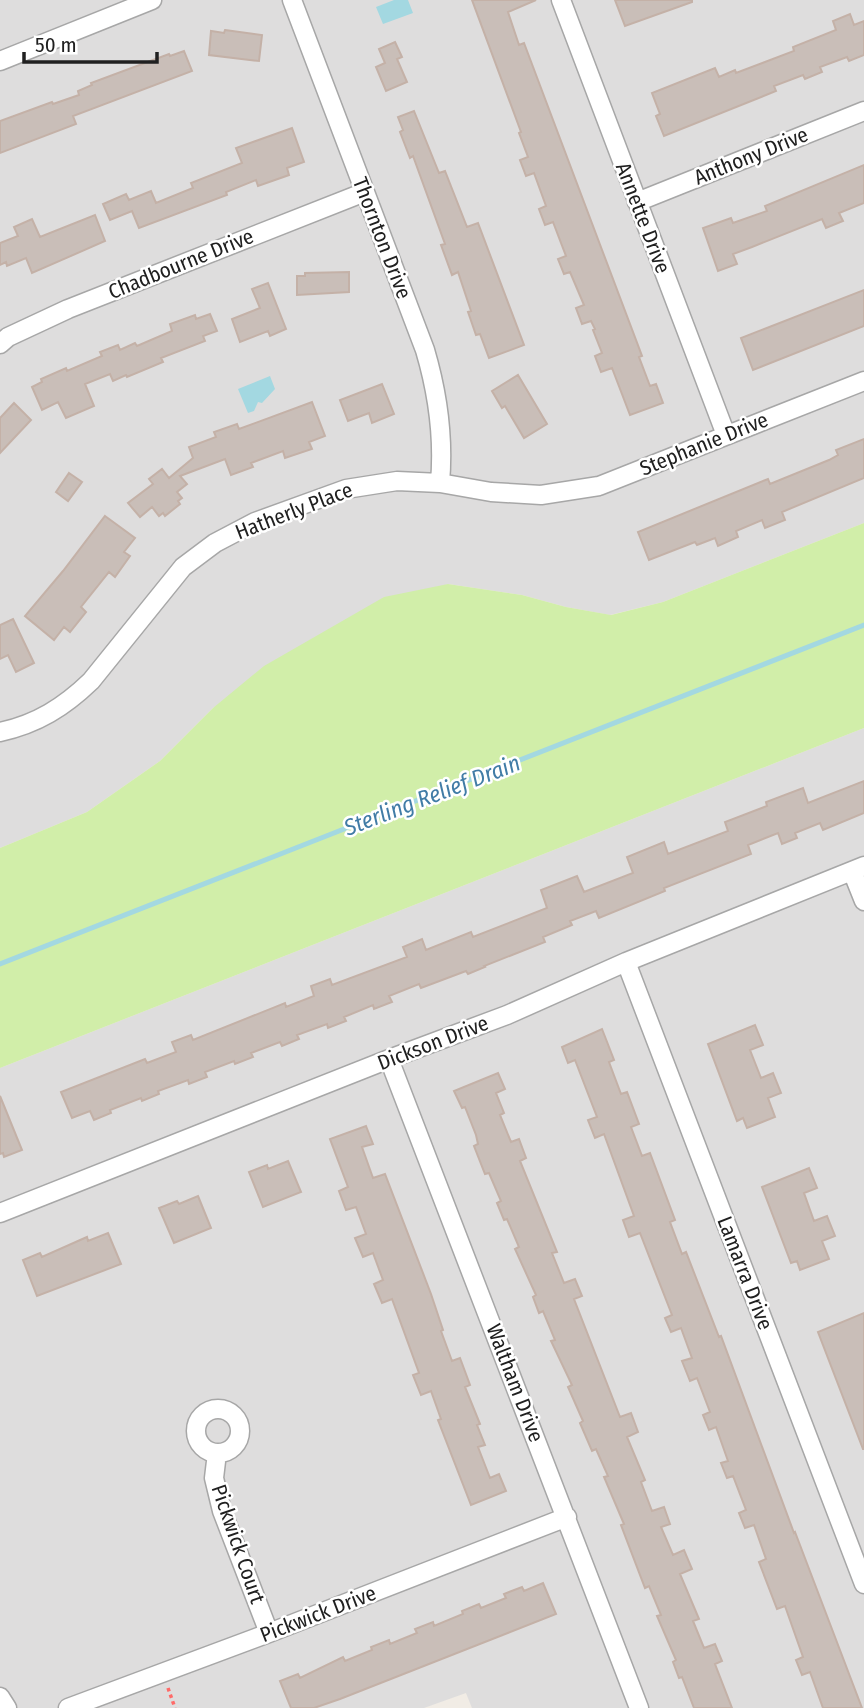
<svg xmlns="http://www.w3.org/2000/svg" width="864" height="1708" font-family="'Fira Sans Condensed',sans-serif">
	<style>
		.residential { fill: #dedddd }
		.grass { fill: #d1eea9 }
		.water { fill: #a3d8e1 }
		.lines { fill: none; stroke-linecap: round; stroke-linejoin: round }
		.stream { stroke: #a3d8e1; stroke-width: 5 }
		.building { fill: #c9beb8; stroke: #c4b1a7; stroke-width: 2 }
		.minor-casing { stroke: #a7a7a7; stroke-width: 21 }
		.path { stroke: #ff6a68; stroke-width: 3.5; stroke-dasharray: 3.5 3.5; stroke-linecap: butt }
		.minor { stroke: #fff; stroke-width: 18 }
		.labels { text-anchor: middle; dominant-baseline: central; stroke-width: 5; stroke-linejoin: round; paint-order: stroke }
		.street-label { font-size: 21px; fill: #202020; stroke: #fff }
		.water-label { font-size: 23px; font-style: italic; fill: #417ca6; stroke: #fff }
	</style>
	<rect width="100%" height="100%" fill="#f1ece5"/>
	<!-- residential -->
	<path class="residential" d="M0,0h864v523l-201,79 -53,13 -44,-8 -44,-12 -74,-11 -235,124 -53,53 -73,51 -87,36z
		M864,728v980h-392l-6,-15 -42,15h-424v-640z"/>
	<!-- grass -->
	<path class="grass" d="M864,523v205l-864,340v-220l87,-36 73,-51 53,-53 51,-42 120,-69 64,-13 74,11 44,12 45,8 52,-13z"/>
	<!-- water -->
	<path class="water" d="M394,0h14l5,13 -30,11 -7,-17z
		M270,376l5,13 -13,14 -4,-1 -4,9 -6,2 -10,-24z"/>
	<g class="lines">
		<!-- stream -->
		<path class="stream" d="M0,964l864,-339"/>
	</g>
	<!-- building -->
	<path class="building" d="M472,0h64l-28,12 11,33 5,-2 118,313 -3,1 11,29 6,-2 7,19 -33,12 -18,-47 -11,4 -6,-16 7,-3 -9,-23 2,-1 -4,-8 -9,3 -6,-16 8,-3 -14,-33 -6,2 -6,-15 8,-3 -13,-34 -8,3 -6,-16 7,-3 -12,-33 -8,3 -6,-16 8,-3 -9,-24 2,-1z
		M615,0h77v2l-67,24z
		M850,14l4,11 10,-4v34l-15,6 -2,-4 -27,10 2,5 -17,7 -2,-4 -29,11 2,5 -112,45 -8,-20 4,-2 -8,-21 63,-25 4,9 16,-7 1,3 58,-22 -1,-4 43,-17 -3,-9z
		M225,30l37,5 -3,26 -50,-6 2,-24 13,2z
		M395,42l7,15 -5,2 10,23 -21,9 -10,-24 9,-4 -6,-14z
		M184,51l8,20 -119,45 3,8 -76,29v-32l52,-19 1,2 26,-9 -1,-4 14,-6 -1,-2 78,-29 1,2z
		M414,111l25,62 6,-2 22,56 11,-4 46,122 -35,13 -9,-24 -4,1 -8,-23 3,-1 -13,-39 -6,3 -11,-30 4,-1 -32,-88 -3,2 -10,-26 3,-2 -5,-13z
		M292,128l12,34 -17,6 2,7 -31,11 -2,-6 -30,12 1,3 -88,33 -7,-17 -22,9 -7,-16 23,-10 3,6 22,-9 5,12 37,-15 -2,-5 51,-20 -6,-15z
		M864,165v38l-25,10 4,8 -17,7 -4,-9 -70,28 -19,7 4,10 -19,7 -15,-43 28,-10 2,5 34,-12 -2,-5z
		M95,215l10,26 -73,32 -6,-15 -19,8 -1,-4 -6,3v-22l18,-7 -4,-9 18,-8 8,18z
		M349,272v20l-52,3v-19h8v-3z
		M268,283l18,46 -16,7 -2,-5 -28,11 -8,-23 28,-11 -8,-19z
		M864,290v36l-111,44 -12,-32z
		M210,314l7,17 -14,5 2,5 -44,17 2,4 -36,15 -1,-2 -13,6 -3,-7 -25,10 9,22 -28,12 -8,-16 -16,8 -10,-23 10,-5 -1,-3 25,-11 1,3 35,-15 -2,-4 18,-7 2,5 15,-7 2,3 35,-15 -2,-7 25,-9 1,4z
		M518,375l29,49 -23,14 -19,-32 -3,2 -10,-17z
		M382,384l12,30 -22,9 -3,-10 -21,8 -8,-21z
		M312,402l13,34 -16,6 3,7 -27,9 -2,-7 -32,12 2,4 -22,8 -6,-16 -45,17 7,8 -10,8 5,6 -4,3 2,3 -15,12 -2,-3 -4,3 -7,-9 -12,10 -12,-14 25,-19 -4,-5 13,-10 7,9 24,-20 -4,-11 27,-10 -2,-5 23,-8 2,5z
		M14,403l17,17 -31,33v-35z
		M864,439v39l-82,34 3,8 -20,8 -3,-8 -26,11 2,6 -20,9 -3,-8 -18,7 -2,-3 -46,18 -11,-28 130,-53 2,5 59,-24 9,-5 -2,-5z
		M69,473l13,9 -14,19 -12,-9z
		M105,516l30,22 -11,14 6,4 -15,21 -6,-5 -28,35 5,5 -16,20 -6,-5 -10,13 -29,-24 38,-45z
		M13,619l21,44 -18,9 -8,-17 -8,4v-34z
		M864,781v32l-41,17 -3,-7 -25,10 2,5 -15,6 -4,-11 -30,12 3,9 -87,34 1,3 -66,27 -3,-7 -26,10 2,4 -29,12 2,5 -61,24 1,1 -17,7 -2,-3 -45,17 -2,-4 -30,12 3,6 -18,7 -1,-4 -29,12 2,4 -18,7 -1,-4 -30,11 2,4 -17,7 -2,-4 -29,11 2,4 -18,7 -1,-3 -29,11 2,5 -18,7 -1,-4 -30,11 1,3 -17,7 -1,-3 -31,12 1,3 -17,7 -4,-9 -18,7 -11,-26 84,-33 2,4 29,-11 -4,-10 19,-7 2,5 92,-37 1,4 28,-11 -3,-10 19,-7 2,6 75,-28 -4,-10 19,-8 4,11 45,-18 2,5 74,-29 -6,-18 36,-14 7,16 49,-19 -6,-16 37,-15 4,12 60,-23 -3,-9 42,-16 -1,-4 37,-14 5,15z
		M755,1025l8,20 -13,5 11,28 12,-5 8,20 -13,5 7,19 -28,11 -4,-10 -6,3 -29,-77z
		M602,1029l12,31 -5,2 12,32 6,-2 12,32 -8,3 11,29 8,-3 25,67 -5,2 12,32 4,-2 33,85 2,-1 73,197 1,-1 67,176h-39l-13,-36 -8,3 -6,-15 7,-3 -18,-51 -8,3 -18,-47 7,-3 -12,-34 -9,3 -6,-15 7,-3 -13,-34 -6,2 -6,-15 7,-2 -12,-34 -7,3 -6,-15 7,-3 -13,-34 -7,3 -8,-20 10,-3 -11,-30 -10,4 -6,-14 7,-3 -32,-82 -11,4 -6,-17 11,-4 -30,-82 -9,4 -7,-18 9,-3 -22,-57 -7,3 -6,-16z
		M498,1073l7,16 -9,4 8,20 -4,2 11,27 8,-3 7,19 -6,3 37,91 -5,1 12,30 11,-4 7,17 -8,3 46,118 11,-4 7,19 -11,5 18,43 -4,2 11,29 12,-4 6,17 -9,3 12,28 11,-5 8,19 -12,5 19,45 -6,2 11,27 11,-4 7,17 -7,3 17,44h-38l-12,-31 -3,1 -6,-16 3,-2 -19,-44 4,-1 -12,-29 -4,2 -24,-63 3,-1 -20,-47 4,-1 -12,-27 -4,2 -12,-28 3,-2 -15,-34 4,-2 -21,-44 4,-1 -12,-29 -4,2 -6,-16 3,-2 -21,-46 4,-2 -12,-28 -3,1 -7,-17 4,-2 -12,-28 -4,1 -11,-28 4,-2 -2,-9 -11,-28 -3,1 -8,-17z
		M0,1096l22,54 -18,7 -1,-4 -3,1z
		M366,1126l7,18 -11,3 11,31 12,-4 46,120 12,36 -2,1 11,30 8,-3 10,27 -5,2 15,37 -3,1 8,20 -7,2 12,31 9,-4 7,17 -35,14 -33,-85 3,-1 -10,-28 -10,4 -8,-20 6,-2 -27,-74 -10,4 -8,-19 9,-4 -10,-27 -10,4 -8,-19 11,-4 -10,-27 -10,3 -7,-19 9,-4 -18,-48z
		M288,1161l13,31 -38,15 -14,-35 18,-7 1,4z
		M809,1168l8,20 -13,5 10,28 13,-5 8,20 -13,5 7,18 -29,11 -3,-9 -6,2 -29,-76z
		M198,1196l13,32 -37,15 -15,-35 18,-7 2,3z
		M108,1233l13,31 -84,32 -14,-36 17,-7 2,4 45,-20 1,4z
		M864,1313v136h-1l-45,-117z
		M543,1583l13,31 -216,85 -26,9h-23l-11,-27 18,-7 2,4 43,-21 2,4 27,-11 -1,-3 18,-7 1,4 27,-11 -2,-4 18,-7 1,4 29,-12 -1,-3 17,-7 2,4 25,-10 -2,-4 18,-7 2,4z"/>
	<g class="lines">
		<!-- minor casing -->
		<g class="minor-casing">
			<path id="minor" d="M292,0l133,350c13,44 19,87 15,133
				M561,0l165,435
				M0,61l152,-61
				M637,202l227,-91
				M0,344l8,-7 60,-28 297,-117
				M0,732c37,-8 64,-25 91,-51l92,-114 32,-24 40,-21 91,-33 51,-8 43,2 51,9 50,3 58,-9 265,-105
				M852,871l12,30
				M626,962l238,622
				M389,1059l250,649
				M0,1213l389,-154 118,-44 119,-53 238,-96
				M196 1431a22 22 0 1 1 44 0a22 22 0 1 1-44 0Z
				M217,1453l-3,25 8,33 47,122
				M0,1697l7,11
				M68,1708l201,-75 298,-116"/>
		</g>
		<!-- path -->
		<path class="path" d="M168,1688l7,20"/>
		<!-- minor -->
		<use href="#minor" class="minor"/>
	</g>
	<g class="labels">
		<!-- street labels -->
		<g class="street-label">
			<text transform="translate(751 156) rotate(-22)">Anthony Drive</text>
			<text transform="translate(643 218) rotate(69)">Annette Drive</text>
			<text transform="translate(382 238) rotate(69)">Thornton Drive</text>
			<text transform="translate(181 264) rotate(-22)">Chadbourne Drive</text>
			<text transform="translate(704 444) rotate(-22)">Stephanie Drive</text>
			<text transform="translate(294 511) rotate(-21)">Hatherly Place</text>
			<text transform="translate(433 1043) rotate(-21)">Dickson Drive</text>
			<text transform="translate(745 1273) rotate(69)">Lamarra Drive</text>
			<text transform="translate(515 1383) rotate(69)">Waltham Drive</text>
			<text transform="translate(238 1544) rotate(71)">Pickwick Court</text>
			<text transform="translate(318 1614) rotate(-21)">Pickwick Drive</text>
		</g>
		<!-- water labels -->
		<g class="water-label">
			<text transform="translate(432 795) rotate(-21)">Sterling Relief Drain</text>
		</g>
	</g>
	<!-- scale -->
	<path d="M24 52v10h133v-10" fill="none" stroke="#202020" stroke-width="3.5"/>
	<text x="35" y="52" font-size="21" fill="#202020" stroke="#ffffff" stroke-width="5" paint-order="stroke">50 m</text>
</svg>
